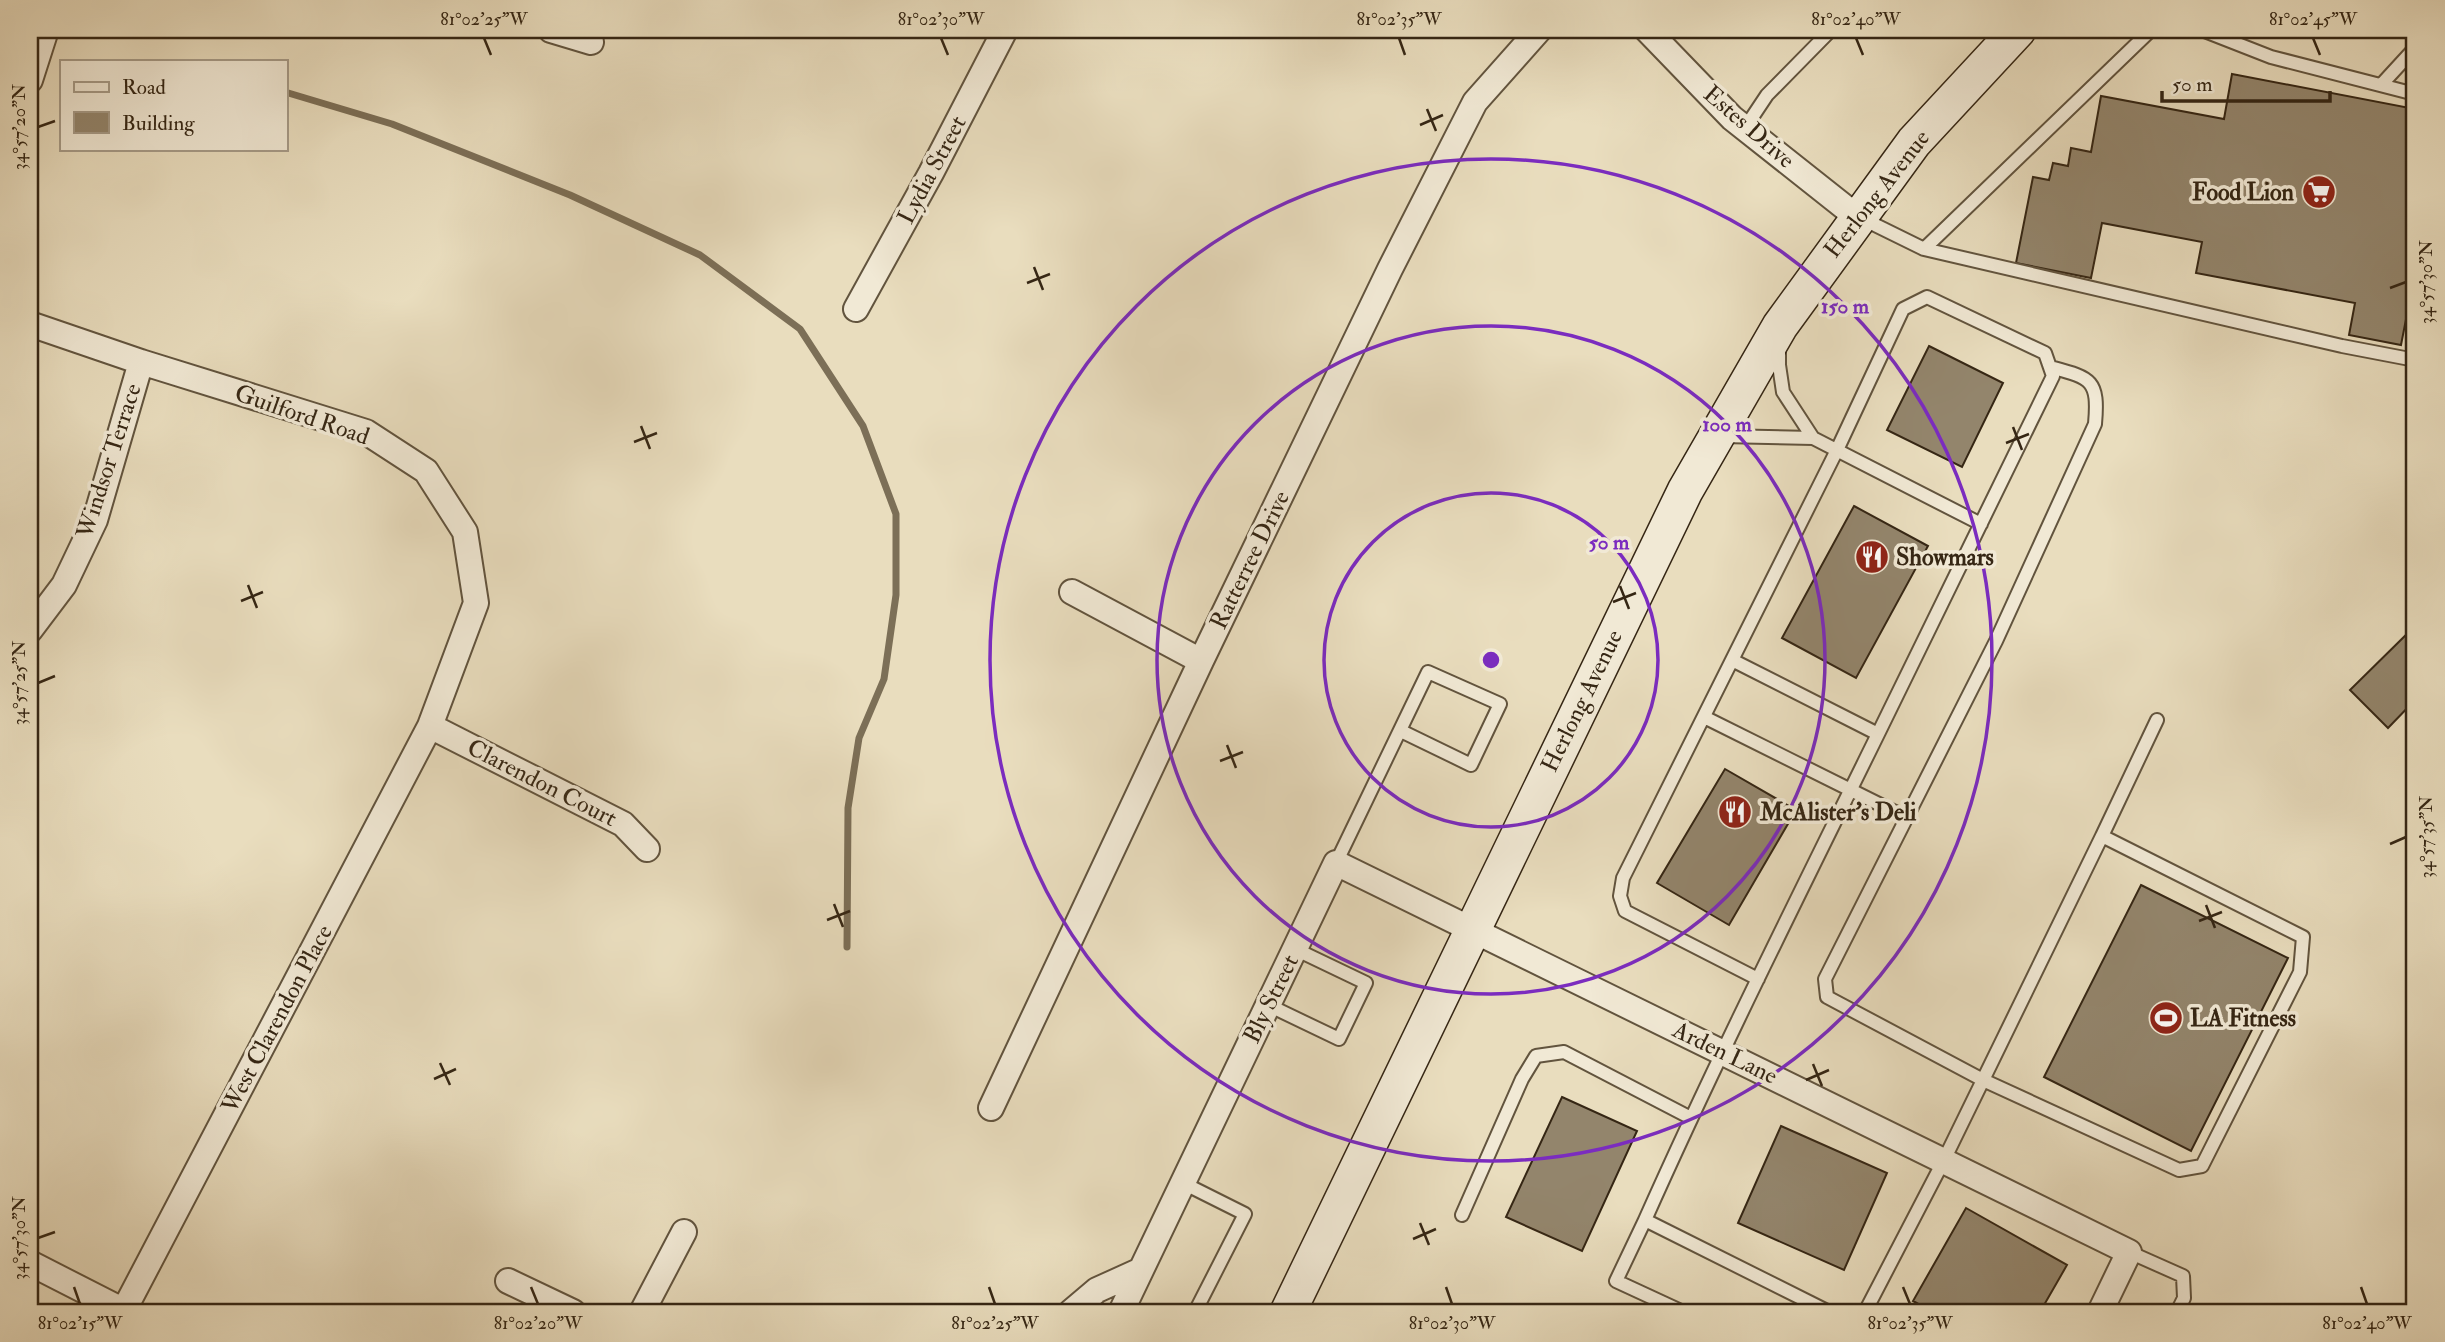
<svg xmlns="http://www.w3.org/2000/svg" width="2445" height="1342" font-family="'IM FELL Double Pica',serif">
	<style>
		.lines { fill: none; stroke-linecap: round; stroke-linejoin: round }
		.stream { stroke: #7c6f57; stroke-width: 7 }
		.building { fill: #93856c; stroke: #352614; stroke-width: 2 }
		.lane-casing { stroke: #62543e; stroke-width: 16 }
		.street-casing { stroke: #62543e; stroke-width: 28 }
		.secondary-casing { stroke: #352614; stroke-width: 38 }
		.lane { stroke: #f1e9d5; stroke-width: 12 }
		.street { stroke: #f1e9d5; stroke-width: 24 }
		.secondary { stroke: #f1e9d5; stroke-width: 35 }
		.ticks { fill: none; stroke: #352614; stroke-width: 2.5 }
		.ring { fill: none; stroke: #7b2cbf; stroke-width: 3.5 }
		.labels { text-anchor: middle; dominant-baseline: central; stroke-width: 7; stroke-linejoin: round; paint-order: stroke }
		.street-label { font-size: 24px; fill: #352614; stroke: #f1e9d5 }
		.poi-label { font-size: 24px; font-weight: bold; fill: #352614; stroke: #f1e9d5; text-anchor: start }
		.centre { fill: #7b2cbf; stroke: #f1e9d5; stroke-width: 3.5 }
		.ring-label { font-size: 21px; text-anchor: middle; font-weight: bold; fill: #7b2cbf; stroke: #f1e9d5; stroke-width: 7; stroke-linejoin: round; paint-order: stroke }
		.neatline { fill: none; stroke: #352614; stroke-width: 2.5 }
		.ticks-label { font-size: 18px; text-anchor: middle; fill: #352614 }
	</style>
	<rect width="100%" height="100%" fill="#e9ddbe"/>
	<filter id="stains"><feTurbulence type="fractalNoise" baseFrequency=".00286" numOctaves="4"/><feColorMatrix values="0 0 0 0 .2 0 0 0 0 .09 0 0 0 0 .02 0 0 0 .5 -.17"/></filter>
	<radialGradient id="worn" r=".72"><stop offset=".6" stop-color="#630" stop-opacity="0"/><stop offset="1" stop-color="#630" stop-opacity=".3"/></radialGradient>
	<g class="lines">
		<!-- stream -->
		<path class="stream" d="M285,92l107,32 178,71 130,60 100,74 63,97 33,88v81l-12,84 -25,59 -11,70 -1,139"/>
	</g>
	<!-- building -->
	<path class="building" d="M2232,74l183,35v202l-7,-2 -7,36 -52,-10 6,-32 -159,-30 6,-31 -100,-19 -11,55 -75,-15 17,-86 16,3 4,-17 15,3 3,-18 20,4 10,-56 123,23z
		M1929,346l74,37 -41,84 -75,-37z
		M1854,506l74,40 -72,132 -74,-40z
		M2415,626v74l-27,28 -38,-38z
		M1725,769l71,41 -67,115 -72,-42z
		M2141,885l147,73 -97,193 -147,-74z
		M1562,1097l75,34 -55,120 -76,-34z
		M1781,1126l106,47 -43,97 -106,-47z
		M1966,1208l101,57 -27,47h-107l-20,-11z"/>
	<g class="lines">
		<!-- lane casing -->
		<g class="lane-casing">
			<path id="lane" d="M2202,30l69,27 144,37
				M2381,85l34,-37
				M1745,128l22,-33 64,-65
				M1861,218l63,31 418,97 73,14
				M1924,249l227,-219
				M1779,347v18l4,27 30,46
				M2050,367c41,11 49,12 45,57l-99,217 -171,338 2,18 156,83 196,90 23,-4 98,-194 3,-35 -201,-101 55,-116
				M1721,436l92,2 168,86
				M1732,660l146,74
				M1704,717l203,101
				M1336,863l92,-191 72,32 -29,61 -70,-34
				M1758,979l-133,-68 -5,-15 3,-18 214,-428 66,-141 24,-12 118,56 8,23 -175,358c-79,161 -160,322 -233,486l184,92
				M1268,1005l71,34 27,-56 -71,-34
				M1183,1183l62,31 -50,98
				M1462,1215l60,-136 14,-23 28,-4 127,66
				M1645,1220l-29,61 67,31
				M2129,1252l54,24 1,22 -7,14
				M1865,1312l79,-152 158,-324"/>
		</g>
		<!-- street casing -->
		<g class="street-casing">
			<path id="street" d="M551,30l40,12
				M1647,30l85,88 125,99
				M30,80l16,-50
				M856,309l75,-136 74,-143
				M30,324l111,38 225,70 60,39 39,61 11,71 -46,123 -307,586
				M1072,592l129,69
				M30,630l34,-45 31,-65 46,-158
				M430,726l193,98 24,25
				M991,1108l210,-447 189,-392 85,-167 64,-72
				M30,1263l94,48
				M508,1281l65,31
				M642,1312l42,-80
				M1071,1312l26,-22 42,-19
				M1121,1312l215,-449 793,389 -29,60"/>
		</g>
		<!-- secondary casing -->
		<g class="secondary-casing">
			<path id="secondary" d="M1288,1312l397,-821 95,-165 134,-184 104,-112"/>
		</g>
		<!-- lane -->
		<use href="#lane" class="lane"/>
		<!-- street -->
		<use href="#street" class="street"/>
		<!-- secondary -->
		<use href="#secondary" class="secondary"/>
	</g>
	<!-- ticks -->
	<path class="ticks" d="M484,38l7,17M941,38l7,17M1399,38l6,17M1856,38l7,17M2313,38l7,17M1427,109l9,22M1420,125l23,-10M38,127l17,-6M1034,267l9,23M1027,283l23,-9M2390,288l16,-6M641,426l9,23M2013,427l9,23M634,442l23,-9M2006,443l23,-9M248,585l9,23M1620,586l9,23M241,601l22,-9M1613,602l23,-9M38,683l17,-7M1227,745l9,23M1220,761l23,-9M2390,844l16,-7M834,904l9,23M2206,905l9,23M827,920l23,-9M2199,921l23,-9M440,1063l10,22M1813,1064l9,22M434,1079l22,-10M1806,1080l23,-10M1420,1223l9,22M38,1238l17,-6M1413,1239l23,-10M74,1287l6,17M531,1287l7,17M989,1287l6,17M1446,1287l6,17M1903,1287l7,17M2361,1287l6,17"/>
	<!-- distance rings -->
	<g class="ring">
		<circle cx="1491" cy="660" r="167"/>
		<circle cx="1491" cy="660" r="334"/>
		<circle cx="1491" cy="660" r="501"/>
	</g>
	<!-- icons -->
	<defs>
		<g id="supermarket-disc" transform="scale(1.75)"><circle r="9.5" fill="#8f2418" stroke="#f1e9d5"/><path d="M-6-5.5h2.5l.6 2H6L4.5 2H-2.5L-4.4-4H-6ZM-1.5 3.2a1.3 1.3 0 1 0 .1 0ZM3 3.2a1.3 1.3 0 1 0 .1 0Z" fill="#fff"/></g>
		<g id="restaurant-disc" transform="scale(1.75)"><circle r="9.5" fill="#8f2418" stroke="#f1e9d5"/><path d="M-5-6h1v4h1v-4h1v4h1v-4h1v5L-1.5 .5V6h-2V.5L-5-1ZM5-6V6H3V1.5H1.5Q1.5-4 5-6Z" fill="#fff"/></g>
		<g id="stadium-disc" transform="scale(1.75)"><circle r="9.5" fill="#8f2418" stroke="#f1e9d5"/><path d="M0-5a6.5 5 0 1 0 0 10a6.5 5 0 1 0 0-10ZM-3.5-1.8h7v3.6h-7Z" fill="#fff"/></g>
	</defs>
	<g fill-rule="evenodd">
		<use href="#supermarket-disc" x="2319" y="192"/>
		<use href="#restaurant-disc" x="1872" y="557"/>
		<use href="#restaurant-disc" x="1735" y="812"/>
		<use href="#stadium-disc" x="2166" y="1018"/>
	</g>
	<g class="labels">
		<!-- street labels -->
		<g class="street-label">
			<text transform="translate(1749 127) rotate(41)">Estes Drive</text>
			<text transform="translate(932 170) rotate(-62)">Lydia Street</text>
			<text transform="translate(1877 194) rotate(-52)">Herlong Avenue</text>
			<text transform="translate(302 415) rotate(19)">Guilford Road</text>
			<text transform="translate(109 461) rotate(-72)">Windsor Terrace</text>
			<text transform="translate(1250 560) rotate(-64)">Ratterree Drive</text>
			<text transform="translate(1582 701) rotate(-64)">Herlong Avenue</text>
			<text transform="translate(542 783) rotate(27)">Clarendon Court</text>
			<text transform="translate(1271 999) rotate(-64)">Bly Street</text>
			<text transform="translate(277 1019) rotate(-62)">West Clarendon Place</text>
			<text transform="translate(1725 1053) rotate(26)">Arden Lane</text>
		</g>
		<!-- poi labels -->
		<g class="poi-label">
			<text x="2294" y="192" text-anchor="end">Food Lion</text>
			<text x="1896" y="557">Showmars</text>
			<text x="1760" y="812">McAlister's Deli</text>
			<text x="2190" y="1018">LA Fitness</text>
		</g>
	</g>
	<circle cx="1491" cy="660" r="10" class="centre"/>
	<g class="ring-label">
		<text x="1845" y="313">150 m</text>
		<text x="1727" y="431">100 m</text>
		<text x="1609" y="549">50 m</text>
	</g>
	<!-- margin -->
	<rect width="2445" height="1342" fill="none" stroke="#e9ddbe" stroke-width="77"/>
	<!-- legend -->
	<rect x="60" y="60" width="228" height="91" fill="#f1e9d5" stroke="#a69b88" stroke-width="2"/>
	<rect x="74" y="82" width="35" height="10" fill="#f1e9d5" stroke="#a69b88" stroke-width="2"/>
	<text x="122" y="94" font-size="21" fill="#352614">Road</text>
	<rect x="74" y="112" width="35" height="21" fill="#93856c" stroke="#a69b88" stroke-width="2"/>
	<text x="122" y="130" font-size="21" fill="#352614">Building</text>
	<!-- scale -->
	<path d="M2162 91v10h168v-10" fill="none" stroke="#352614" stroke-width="3.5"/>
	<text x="2172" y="91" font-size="21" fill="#352614" stroke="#f1e9d5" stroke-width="5" paint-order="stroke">50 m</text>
	<rect x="38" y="38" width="2368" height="1266" class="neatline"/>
	<g class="ticks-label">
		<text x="484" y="25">81°02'25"W</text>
		<text x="941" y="25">81°02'30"W</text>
		<text x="1399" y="25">81°02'35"W</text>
		<text x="1856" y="25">81°02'40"W</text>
		<text x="2313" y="25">81°02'45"W</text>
		<text transform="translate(19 127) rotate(-90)" y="6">34°57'20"N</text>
		<text transform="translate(2426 282) rotate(-90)" y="6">34°57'30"N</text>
		<text transform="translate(19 683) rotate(-90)" y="6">34°57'25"N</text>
		<text transform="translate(2426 837) rotate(-90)" y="6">34°57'35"N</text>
		<text transform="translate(19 1238) rotate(-90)" y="6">34°57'30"N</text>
		<text x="80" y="1329">81°02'15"W</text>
		<text x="538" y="1329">81°02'20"W</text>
		<text x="995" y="1329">81°02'25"W</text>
		<text x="1452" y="1329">81°02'30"W</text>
		<text x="1910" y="1329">81°02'35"W</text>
		<text x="2367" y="1329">81°02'40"W</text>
	</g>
	<rect width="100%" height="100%" filter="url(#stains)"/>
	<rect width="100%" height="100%" fill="url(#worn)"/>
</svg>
